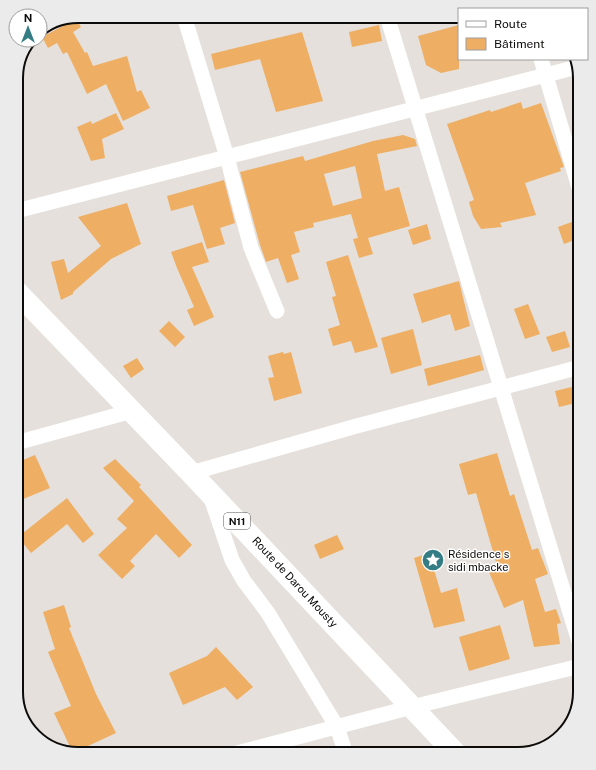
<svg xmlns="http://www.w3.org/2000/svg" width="596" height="770" font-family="'Public Sans',sans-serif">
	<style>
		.building { fill: #eeae63; fill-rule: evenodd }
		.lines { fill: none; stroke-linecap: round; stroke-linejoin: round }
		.street { stroke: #fff; stroke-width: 15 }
		.primary { stroke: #fff; stroke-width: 22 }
		.labels { text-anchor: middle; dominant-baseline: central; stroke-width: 3; stroke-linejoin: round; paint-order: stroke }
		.shield { fill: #fff; stroke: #565454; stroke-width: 1 }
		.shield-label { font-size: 10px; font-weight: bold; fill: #0d0b0a }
		.poi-label { font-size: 11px; fill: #0d0b0a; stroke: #fff; text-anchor: start }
		.street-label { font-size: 11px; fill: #0d0b0a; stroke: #fff }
		.rim { fill: none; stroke: #0d0b0a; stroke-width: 2 }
	</style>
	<rect width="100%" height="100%" fill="#e5e0db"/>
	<!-- building -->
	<path class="building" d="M76,19l5,8 -8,5 12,21 2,-1 6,14 34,-10 10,36 4,-2 9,18 -27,13 -17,-37 -19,10 -20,-42 -4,2 -6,-11 -9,5 -6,-11z
		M379,25l3,16 -30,6 -3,-15z
		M459,25v44l-18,4 -15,-8 -8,-29z
		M302,32l21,69 -47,11 -16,-53 -45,11 -4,-16z
		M521,102l2,7 18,-6 23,64 -4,1 1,3 -36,12 11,32 -36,8 2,4 -21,2 -8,-13 -4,-14 5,-2 -27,-76 43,-14 1,2z
		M116,113l8,16 -22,10 3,19 -14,3 -14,-34 14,-6 1,3z
		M403,135l12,4 2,7 -40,8 8,37 14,-4 11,39 -42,12 5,16 -14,4 -6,-19 5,-1 -7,-24 -38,9 1,4 -20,5 6,20 -9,3 8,24 -12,4 -9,-25 -12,4 -6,-17 -20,-73 63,-16 2,5 68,-20zM355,166l7,32 -29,8 -9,-32z
		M580,142v17l-5,-15z
		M224,180l11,43 -15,5 5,16 -18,5 -14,-44 -22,6 -4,-15z
		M127,203l14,41 -30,15 -38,33v2l-12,6 -10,-38 13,-3 4,14 33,-27 -23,-29z
		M580,219v19l-16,6 -6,-17z
		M427,224l4,15 -18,6 -5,-15z
		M202,242l7,20 -17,5 22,50 -20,9 -7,-16 7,-3 -17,-39 -6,-16z
		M348,255l30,92 -23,6 -4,-12 -18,5 -5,-17 12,-4 -8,-28 4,-1 -10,-34z
		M459,281l11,45 -15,5 -5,-17 -28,9 -9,-29z
		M528,304l12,30 -15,5 -11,-30z
		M169,321l16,16 -10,10 -16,-16z
		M413,329l9,36 -31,9 -10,-36z
		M565,331l5,16 -18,5 -6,-15z
		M283,352l1,2 7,-2 11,41 -28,8 -6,-23 6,-1 -6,-21z
		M480,355l4,15 -56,16 -4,-17z
		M137,358l7,11 -13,9 -8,-12z
		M580,385v17l-21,5 -4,-16z
		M497,453l13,43 4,-2 18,56 6,-2 10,26 -13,5 10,33 11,-3 5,14 -4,1 3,20 -26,3 -11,-47 -19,8 -15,-36 9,-3 -22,-76 -8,2 -9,-31z
		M35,455l15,33 -34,14v-39z
		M115,459l26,26 -2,2 53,58 -13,13 -23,-24 -26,27 5,5 -13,13 -24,-24 29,-27 -10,-9 17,-18 -31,-33z
		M67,498l27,36 -11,9 -16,-19 -36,29 -13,-16z
		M337,535l7,14 -24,10 -6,-14z
		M429,553l12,40 16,-5 8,33 -31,7 -20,-70z
		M64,605l7,22 -2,1 27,66 20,39 -43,20 -19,-40 17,-7 -23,-54 7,-3 -12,-37z
		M500,625l10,34 -41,12 -10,-34z
		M216,647l37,40 -16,13 -12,-13 -42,18 -14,-32 38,-17z"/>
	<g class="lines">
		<!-- street -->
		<path class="street" d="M184,16l43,141 24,91 26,63
			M387,16l193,629
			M541,59l39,132
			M16,211l561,-144
			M16,443l116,-32
			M191,473l162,-46 227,-60
			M211,498l21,62 12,21 24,32 69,114 9,27
			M233,754l179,-47 168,-41"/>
		<!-- primary -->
		<path class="primary" d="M16,291l175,182 265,281"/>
	</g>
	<!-- icons -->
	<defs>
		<g id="sight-disc" transform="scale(1.15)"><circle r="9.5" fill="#357d85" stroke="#fff"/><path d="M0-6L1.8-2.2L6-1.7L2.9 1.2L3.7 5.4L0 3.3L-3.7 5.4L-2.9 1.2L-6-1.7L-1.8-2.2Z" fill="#fff"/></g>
	</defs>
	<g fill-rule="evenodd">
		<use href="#sight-disc" x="433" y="560"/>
	</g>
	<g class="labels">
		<!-- shield labels -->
		<rect class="shield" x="224" y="513" width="26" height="16" rx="3"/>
		<g class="shield-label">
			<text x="237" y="521">N11</text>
		</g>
		<!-- poi labels -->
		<g class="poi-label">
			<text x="448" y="554">Résidence s<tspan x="448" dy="13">sidi mbacke</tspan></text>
		</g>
		<!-- street labels -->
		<g class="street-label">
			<text transform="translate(295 582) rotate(47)">Route de Darou Mousty</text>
		</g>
	</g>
	<!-- crop -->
	<path d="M0 0H596V770H0ZM78 23H518A55 55 0 0 1 573 78V692A55 55 0 0 1 518 747H78A55 55 0 0 1 23 692V78A55 55 0 0 1 78 23Z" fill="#ecebeb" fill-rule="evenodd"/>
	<path class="rim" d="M78 23H518A55 55 0 0 1 573 78V692A55 55 0 0 1 518 747H78A55 55 0 0 1 23 692V78A55 55 0 0 1 78 23Z"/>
	<!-- legend -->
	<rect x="458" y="8" width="130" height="52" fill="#ffffff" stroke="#9e9d9d"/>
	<rect x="466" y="21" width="20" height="6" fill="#ffffff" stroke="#9e9d9d"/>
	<text x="494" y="28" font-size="12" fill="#0d0b0a">Route</text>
	<rect x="466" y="38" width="20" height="12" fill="#eeae63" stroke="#9e9d9d"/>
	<text x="494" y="48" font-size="12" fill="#0d0b0a">Bâtiment</text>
	<!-- north arrow -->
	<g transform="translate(28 28)"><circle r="19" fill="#ffffff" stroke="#9e9d9d"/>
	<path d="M0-3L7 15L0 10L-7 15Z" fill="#357d85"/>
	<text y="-6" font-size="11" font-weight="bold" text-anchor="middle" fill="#0d0b0a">N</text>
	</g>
</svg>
